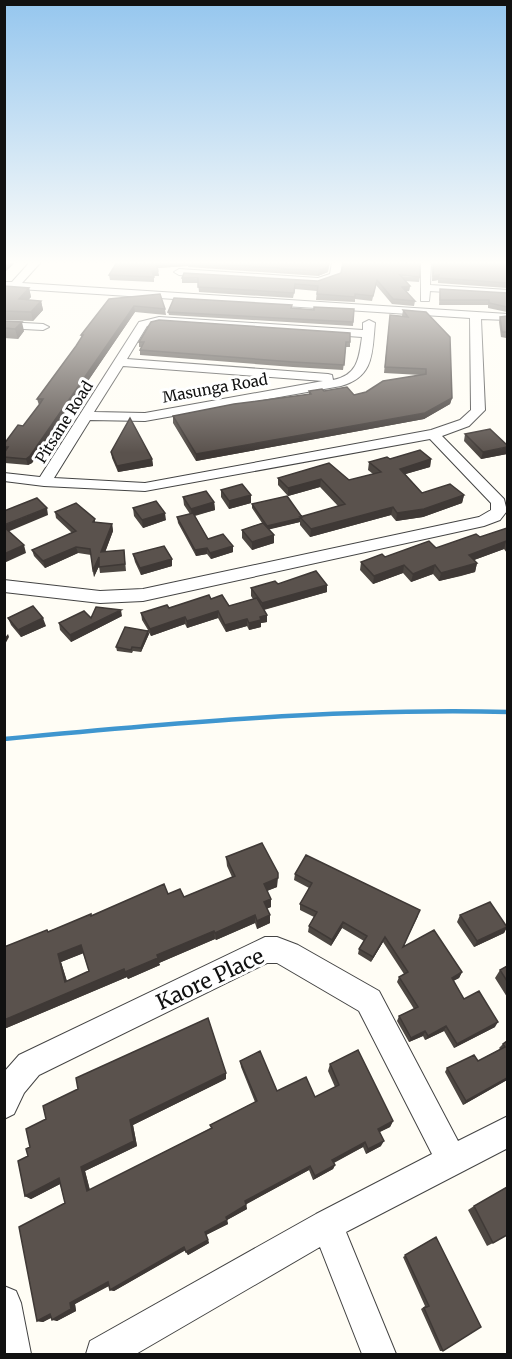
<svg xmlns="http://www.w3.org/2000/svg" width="512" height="1359" font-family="Merriweather,serif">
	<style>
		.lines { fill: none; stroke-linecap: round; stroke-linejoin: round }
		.stream { stroke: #3f96cf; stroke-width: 4.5 }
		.minor-casing { stroke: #444; stroke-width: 2 }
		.minor { fill: #fff; fill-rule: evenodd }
		.wall { fill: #4d4742; fill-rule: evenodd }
		.shaded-wall { fill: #3f3936 }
		.building { fill: #5a524d; stroke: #3f3936; stroke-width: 1.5; fill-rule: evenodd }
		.labels { text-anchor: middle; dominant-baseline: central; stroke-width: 6; stroke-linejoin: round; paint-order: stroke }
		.far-street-label { font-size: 15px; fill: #111; stroke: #fff }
		.near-street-label { font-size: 21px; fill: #111; stroke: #fff }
	</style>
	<rect width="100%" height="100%" fill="#fffdf5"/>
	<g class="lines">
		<!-- stream -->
		<path class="stream" d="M4,739c168,-16 335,-31 504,-27"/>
		<!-- minor casing -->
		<g class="minor-casing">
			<path id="minor" d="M30,262h11l-19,21 486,31v6l-27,-1 4,91 -16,16 -27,10 62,63 3,12 -7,9 -16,6 -341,75 -43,2 -96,-11v-12l96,11 43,-2 336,-72 12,-7v-7l-61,-64 -285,52 -101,-5 -40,-5v-8l36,4 99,-155 20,-5 204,13v-7l6,-3 6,3c-3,28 0,54 -34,63l-196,35 -55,-1 -36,58 91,5 286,-53 29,-10 11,-10 -1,-92 -466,-30v-6h8zM159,323l203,14c-3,21 -4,38 -29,43l-1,-5 -4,-1 -201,-15 20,-33zM123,366l200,15 -178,32 -51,-1z
				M332,262h10l-2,14 -22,8 -139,-9 -5,-3 5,-3 139,9 12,-4z
				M421,262h10l-1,23 78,5v6l-78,-5 -1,10h-8z
				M4,322l39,2 6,3 -6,3 -39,-2z
				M265,937h12l21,8 81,46 79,150 50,-25v32l-162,84 50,122h-34l-42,-107 -184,107h-50l4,-13 226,-127 116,-60 -73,-143 -82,-48h-10l-228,112 -15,18 -10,21 -10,5v-47l15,-17z
				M4,1286l12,5 5,12 10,51h-27z"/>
		</g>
		<!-- minor -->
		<use href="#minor" class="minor"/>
	</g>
	<!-- wall -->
	<path class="wall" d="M117,262h213l-2,10 -10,4 -130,-9v-1l-31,2 2,8h-5v6l-44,-2 -1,-5z
		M433,262h74v26l-69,-5v-3l-6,1z
		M341,273l79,4 -1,5 -14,-1 5,5 -1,5h-3l9,10 -1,5 -22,-2 -16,-19 -4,16 -17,-2v3l-39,-2 1,-9 -22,-2 -2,9 -94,-6 -1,-9h-16v-5l136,3z
		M4,286l25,2 2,9 -3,3 13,1 2,9 -10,11 -29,-1z
		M440,289l67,4v19l-19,-4v-3h-49z
		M109,299l56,10 1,6 -31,-3 -103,151 -4,2 -23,-2 -1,-19 19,-18 16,-21 -2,-6 39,-53 6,-8 -1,-3z
		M291,308l23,2 40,-1 -1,17 -184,-11 -1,-3z
		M403,310l23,2 26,86 -2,6 -26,15 -228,42 -23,-38v-7l136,-22v-3h15l30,4 12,-3 55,-17 -37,-2 6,-58 12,1z
		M507,316v28l-1,-6 -5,-1 -2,-15 1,-5z
		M4,321l20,10 -6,8 -14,-1z
		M139,342h211v5h-4l-3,23 -50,-3 -153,-12v-5l1,-3h-2z
		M465,434l42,20 -26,5 -17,-18z
		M111,452l41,7 1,7 -35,6 -6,-14z
		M390,459h41l-1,8 -25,7 17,19 42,2 -2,8 -39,14 -27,4 -5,-6 -81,22 -10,-12v-3l-31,7 5,14 -22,7 -10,-12v-8l20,-7 -10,-15v-4l50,13 36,-11 -18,-19 -32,9 -10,-11v-7l71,2 24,-6 -5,-4 1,-8z
		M221,490l30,13 -22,6 -8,-12z
		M183,497l31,5 1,8 -20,6 13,23 25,13 -22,7 -4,-5 -11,2 -18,-33 -1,-6 13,-3 -6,-9z
		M133,508l33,12 -23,8 -9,-12z
		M55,512l40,7v4l17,1 1,7 -8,21 19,-2 2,21 -26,2 -1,-7 -5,11 -3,-22 -13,-2 -33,15 -11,-12 -2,-6 40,-17 -16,-15z
		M507,528v25l-3,-4 -30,11 3,3 -2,9 -14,4 -22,5 -6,-7 -22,8 -8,-9 -30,11 -13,-14 1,-8 75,-14 44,-11z
		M133,554l39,5v7l-31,9 -6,-13z
		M278,584l49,8 -63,18 3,5v7l-6,1v4l-12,3 -2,-4 -21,6 -8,-14 -31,10 -2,-4 -34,12 -3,-5 1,3 -8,18 -8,-1 -1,2 -15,-2 -1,-4 32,-17 -6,-10 -1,-7 70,-14 18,7 24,-7 -2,-3v-8z
		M122,616l-51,26 -11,-12 -1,-7 32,-5z
		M8,618l38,8 -25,11 -10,-12z
		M226,857l51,30 -10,4 4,8v8l-4,1 3,7v8l-13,6 -2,-6 -39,17 -1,-1 -56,24 1,2 -32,14 -1,-2 -123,52v-82l87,-31 77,-22 16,3 48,-20 -5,-11zM83,953l6,18 -22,10 -6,-19z
		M295,874l123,42 -15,31 59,25 -3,6 -6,3 11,18 31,28 -41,21 -10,-17 -19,9 -2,-4 -14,6 -12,-21 2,-5 15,-7 -17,-27 2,-5 5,-3 -21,-32 -12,20 -13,-8 1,-5 5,-8 -22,-13 -11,18 -23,-14 1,-6 5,-9 -14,-7v-6l9,-16 -15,-8z
		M460,915l47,12 -3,6 -30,14 -17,-25z
		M507,966v31l-12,-19 5,-8z
		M507,1041v39l-44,25 -18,-33 2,-4 31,-7 22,-12 -1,-1 4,-4z
		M240,1061l37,30 38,6 20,-10 -7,-16 2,-7 63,57 -3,6 -10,5 1,14 -15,8 -3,-7 -29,16 1,2 -2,4 -20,11 -4,-10 -63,34 1,5 -20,11 1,4 -22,11 3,8 -21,12 -3,-5 -71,41 -4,-1 -1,-4 -34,18 1,7 -19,10 -6,-3 -8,4 -6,-1 28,-118 -5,-19 -29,15 -6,-3 -7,-35 208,-82 -93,46 4,21 -52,25 5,19 121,-62 -1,-3 45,-23 -14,-35z
		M474,1206l19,37 -6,3 -19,-36z
		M436,1237l7,114h-3l-19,-42 4,-3 -22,-49z"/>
	<!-- shaded-wall -->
	<path class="shaded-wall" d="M8,262h8l-12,11v-7z
		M168,262h21h-1v4l-32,2v-5z
		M329,262l-1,10 -10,4v-5z
		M152,271h6l1,5h-7z
		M439,275l-1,5 -6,1 1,-5z
		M410,286l-1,5 -8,1 1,-5z
		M29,288l2,9 -10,11 -2,-9z
		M41,301l2,9 -10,11 -2,-9z
		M134,306l1,6 -103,151 -4,2 -2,-6z
		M22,322l2,9 -6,8 -3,-10z
		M452,398l-2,6 -26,15 -228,42v-7z
		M507,447v7l-26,5 2,-7z
		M152,459l1,7 -35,6 -1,-6z
		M431,459l-1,8 -31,9 1,-7z
		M321,479l-1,8 -32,9v-8z
		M251,495v8l-22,6v-8z
		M464,495l-2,8 -39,14 -27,4 1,-8z
		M214,502l1,8 -23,6 -1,-7z
		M393,507l-2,8 -81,22 1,-8z
		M47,508l1,7 -43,18 -1,-8z
		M165,513l1,7 -23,8 -1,-8z
		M300,518v4l-33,8v-4z
		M112,524l1,7 -10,27 -2,-6z
		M274,535v8l-22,7v-8z
		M506,541l-2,8 -38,14 3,-8z
		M24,545l2,8 -22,10v-9z
		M233,546v6l-22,7 -1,-6z
		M76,547l2,6 -33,15 -2,-7z
		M207,548v6l-11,2 -1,-6z
		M99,557l1,7 -6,13 -1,-7z
		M172,559v7l-31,9 -1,-7z
		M477,563l-2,9 -36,9 2,-8z
		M404,565l-1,8 -30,11 1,-8z
		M435,565l-2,9 -22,8 2,-8z
		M327,585v7l-65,18v-7z
		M121,610l1,6 -51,26 -1,-7z
		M218,611v7l-31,10v-7z
		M267,615v7l-6,1v4l-12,3v-7l11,-6z
		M185,617v7l-34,12 -1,-7z
		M43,618l3,8 -25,11 -3,-7z
		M247,619v7l-21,6 -1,-7z
		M148,631l1,3 -8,18v-4z
		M8,634l1,3 -5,9v-7z
		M278,878l-1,9 -13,5v-8z
		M271,899v8l-7,3v-8z
		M255,915v8l-39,17 -1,-7z
		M270,915v8l-13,6v-8z
		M343,922l-1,6 -11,18 1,-6z
		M507,927l-3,6 -30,14 3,-6z
		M214,931l1,8 -56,24 1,2 -32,14 -1,-2 -123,52v-9z
		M385,937l-2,5 -12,20 2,-5z
		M81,945l3,8 -23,9 8,27 -4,-7 -7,-28z
		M462,972l-3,6 -10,5 3,-5z
		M498,1022l-3,5 -41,21 3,-4z
		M446,1026l-2,5 -19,9 3,-4z
		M425,1031l-2,5 -14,6 2,-4z
		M226,1073v6l-93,46 4,21 -52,25 6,24 -4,-4 -6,-24 49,-47z
		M507,1078v2l-44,25 3,-4z
		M393,1121l-3,6 -15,7 3,-5z
		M384,1141l-3,5 -15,8 2,-5z
		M365,1142l-2,5 -32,17 1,-4z
		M335,1165l-2,4 -20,11 2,-4z
		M310,1166l-1,4 -64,35v-4z
		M59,1178l5,4 -33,17 -6,-3z
		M246,1205l1,4 -20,11 -1,-3z
		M227,1220l1,4 -22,11 3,8 -21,12 -2,-3 19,-20z
		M184,1247l2,3 -72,41 -4,-1z
		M108,1282l4,2 -37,20 1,7 -19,10 -5,-1 18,-17z
		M50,1314l6,1 -13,7 -6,-1z"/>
	<!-- building -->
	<path class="building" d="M117,262h51l-12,1 2,8h-6l2,6 -45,-2z
		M188,262h141l-1,5 -10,4z
		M344,262h76v15l-20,-2 10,11 -8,1 13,14 -22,-2 -16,-19 -4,16 -18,-2v3l-38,-3 1,-8 -23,-2 -1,9 -96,-6v-9h-16l2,-5 134,8 23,-8z
		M433,262h74v21l-69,-5 1,-3 -6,1z
		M4,286l25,2 -10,11 22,2 -10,11 -27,-1z
		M440,289l67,4v14l-18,-4v-3h-49z
		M160,294l5,15 -31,-3 -104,150 -4,3 -22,-2v-4l4,-6h-4v-3l14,-19 5,1 16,-21 4,-6h-6l39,-53 7,-11h-2l28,-36z
		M174,298l118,7 -1,3 23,2v-3l40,2 -1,13 -185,-10z
		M403,310l23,2 24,25 2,61 -27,15 -229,41 -23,-38 61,-12 77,-10 -2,-3 13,-2 2,2 23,-4 7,8 12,-3 17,-11 43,-7v-5l-41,-2 5,-52 18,2z
		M507,316v16h-5l-2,-15z
		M159,320l191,13v9h-4l-2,23 -51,-3 -153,-12 4,-8h-5l12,-20z
		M4,321l18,1 -7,7 -11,-1z
		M130,418l22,41 -35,7 -6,-14z
		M490,429l17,16v2l-24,5 -18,-18z
		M420,450l11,9 -31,10 22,24 28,-9 14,11 -40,14 -27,4 -4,-6 -82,22 -11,-12 45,-13 -24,-25 -33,9 -10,-10 51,-15 20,17 32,-8 -12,-10 18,-5 3,2z
		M242,484l9,11 -22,6 -8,-11z
		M206,491l8,11 -23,7 -8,-12z
		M287,496l15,21h-2l1,1 -34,8 -15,-22z
		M37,498l10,10 -43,17v-14z
		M156,501l9,12 -23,7 -9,-12z
		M76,503l19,16 -2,3 19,2 -11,28 23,-2 1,14 -26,3v-10l-6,13 -3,-21 -14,-2 -33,14 -11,-11 44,-19 -21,-19z
		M193,513l15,26 15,-5 10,12 -23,7 -3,-5 -12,2 -18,-33z
		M263,523l11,12 -22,7 -10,-12z
		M4,527l20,18 -20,9z
		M507,528v14l-1,-1 -37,14 8,8 -36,10 -6,-8 -22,9 -9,-9 -30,11 -13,-14 21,-8 3,3 44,-16 7,7 40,-14 4,3z
		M164,546l8,13 -32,9 -7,-14z
		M316,571l11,14 -65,18 -11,-15 24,-7 3,3z
		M209,595l2,4 11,-4 7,11 28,-8 10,17 -7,2 1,3 -12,3 -2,-4 -22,6 -7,-14 -31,10 -2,-4 -35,12 -9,-16 26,-8 2,3z
		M33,606l10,12 -25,12 -10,-12z
		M96,607l25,3 -51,25 -11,-12 25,-12 7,7z
		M125,627l23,4 -7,17 -9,-1 -1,3 -15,-3z
		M262,843l16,30v5l-14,6 7,15 -7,3 6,13 -13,6 -2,-6 -40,18 -1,-2 -57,24 1,3 -33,14 -1,-3 -120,51v-73l43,-17 1,2 43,-18v2l73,-32 4,10 12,-5 4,8 51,-21 -9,-19zM81,945l8,26 -24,11 -7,-28z
		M306,855l114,55 -17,37 31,-17 28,42 -10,6 12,21 15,-8 19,31 -41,22 -11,-18 -18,10 -3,-5 -14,7 -12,-22 19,-9 -19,-30 9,-5 -23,-35 -12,20 -14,-8 8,-13 -24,-14 -11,18 -23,-14 8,-14 -17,-8 12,-21 -17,-9z
		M490,902l17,25 -30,14 -17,-26z
		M507,966v15l-7,-11z
		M208,1018l18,55 -96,47 4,21 -53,26 6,24 125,-63 -2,-3 47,-24 -17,-40 20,-10 17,40 29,-14 9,20 24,-12 -9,-21 28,-14 35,71 -15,8 6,12 -16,8 -3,-7 -33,18 3,5 -20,11 -5,-10 -65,35 1,4 -20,12 1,3 -22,12 3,8 -22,12 -2,-5 -74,43 -2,-8 -38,21 1,6 -19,11 -2,-6 -13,7 -18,-94 46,-24 -6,-25 -34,18 -7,-35 10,-5 -2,-7 4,-2 -4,-18 20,-10 -3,-13 35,-17 -2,-11z
		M507,1041v37l-41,23 -19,-33 27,-13 4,6 27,-14 -2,-3z
		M507,1187v48l-14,8 -19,-37z
		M436,1237l45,90 -38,24 -19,-43 5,-2 -24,-51z"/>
	<!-- sky -->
	<linearGradient id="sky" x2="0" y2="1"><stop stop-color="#95c6ee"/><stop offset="0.58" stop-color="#fffefa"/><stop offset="1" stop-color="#fffefa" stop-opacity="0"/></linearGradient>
	<rect width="512" height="453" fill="url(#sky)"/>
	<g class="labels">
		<!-- far-street labels -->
		<g class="far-street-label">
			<text transform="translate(215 388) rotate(-10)">Masunga Road</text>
			<text transform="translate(64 422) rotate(-58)">Pitsane Road</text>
		</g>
		<!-- near-street labels -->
		<g class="near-street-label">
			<text transform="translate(210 979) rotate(-25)">Kaore Place</text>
		</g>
	</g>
	<!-- border -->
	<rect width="512" height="1359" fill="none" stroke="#111111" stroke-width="12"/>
</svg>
